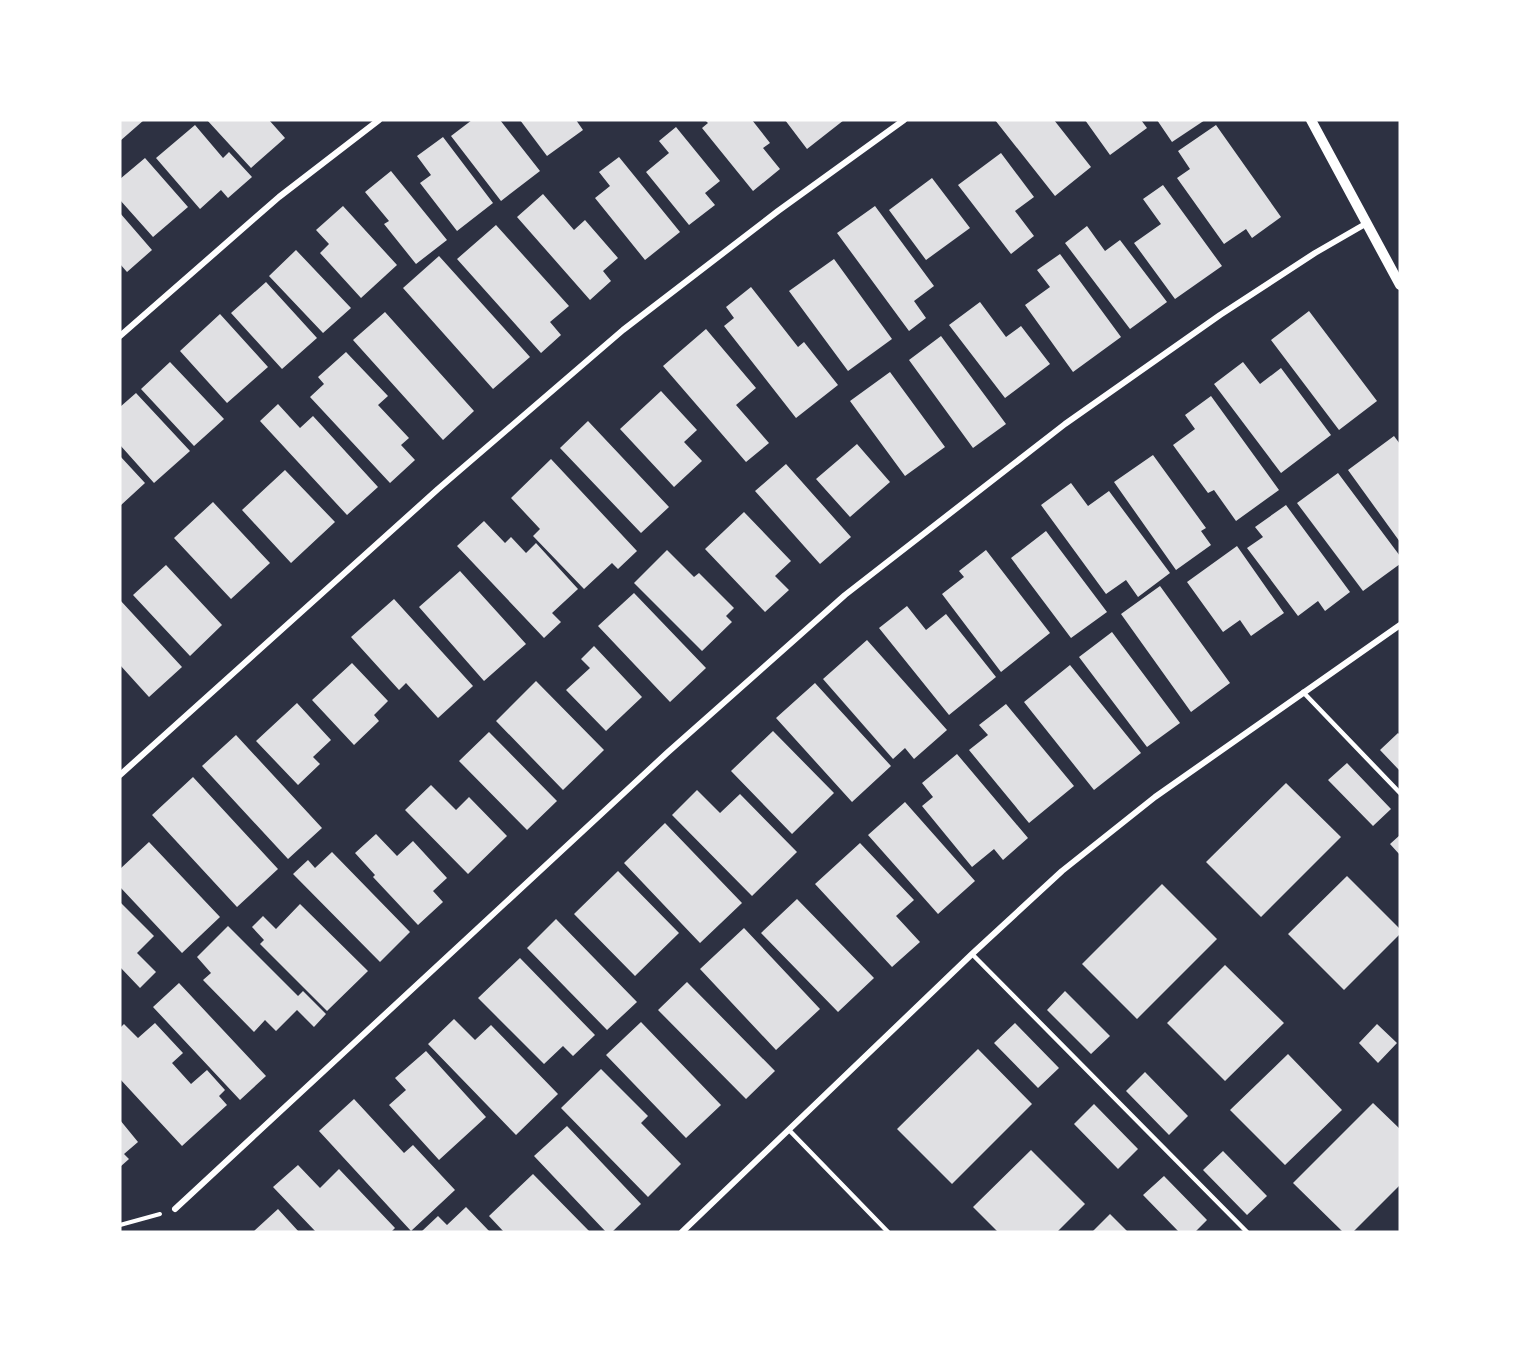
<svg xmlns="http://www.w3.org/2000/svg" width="1520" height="1352" font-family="'Asap Condensed',sans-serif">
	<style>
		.building { fill: #e0e0e3 }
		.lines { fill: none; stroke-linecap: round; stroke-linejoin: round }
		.path { stroke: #fff; stroke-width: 4 }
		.service { stroke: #fff; stroke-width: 4.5 }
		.minor { stroke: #fff; stroke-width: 6 }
		.tertiary { stroke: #fff; stroke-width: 10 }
	</style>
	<rect width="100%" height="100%" fill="#2d3142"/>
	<!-- building -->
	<path class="building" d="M120,120h24l-24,21z
		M207,120h62l16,18 -34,30z
		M472,120h28l40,51 -39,30 -50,-65z
		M520,120h56l7,10 -36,26z
		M705,120h47l18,23 -7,5 17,21 -27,22 -51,-63 6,-5z
		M785,120h59l-37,29z
		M995,120h59l37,47 -36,29z
		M1085,120h56l6,8 -37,27z
		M1157,120h48l-33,22z
		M195,125l28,33 6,-6 23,25 -24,21 -7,-8 -21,19 -44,-51z
		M1216,125l65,92 -29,21 -6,-9 -22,15 -47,-66 13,-9 -12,-18z
		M676,127l44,54 -15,12 10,12 -26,20 -43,-53 23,-19 -10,-12z
		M443,137l50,66 -36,28 -37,-48 11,-8 -14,-19z
		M1001,153l33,44 -19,14 19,25 -23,18 -53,-69z
		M619,157l61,75 -35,28 -50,-62 15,-12 -11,-14z
		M145,158l43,49 -35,30 -33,-37v-21z
		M391,171l56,69 -31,24 -32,-40 5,-3 -24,-29z
		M932,178l38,50 -44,32 -37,-50z
		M1163,185l59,81 -47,33 -41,-56 27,-19 -18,-25z
		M543,194l31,36 11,-10 33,38 -15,13 8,10 -21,19 -73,-83z
		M343,206l54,59 -36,33 -41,-45 9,-9 -13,-14z
		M875,206l59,80 -20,15 12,17 -17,13 -72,-98z
		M120,213l32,37 -25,22 -7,-8z
		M496,225l73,81 -19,16 11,13 -20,18 -84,-94z
		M1087,226l18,25 15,-11 47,62 -37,27 -65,-86z
		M296,250l55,58 -28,25 -54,-57z
		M1060,254l61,83 -48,35 -48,-67 25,-18 -13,-17z
		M439,256l91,101 -37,32 -90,-101z
		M834,259l58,80 -44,32 -59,-80z
		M266,282l51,56 -35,31 -51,-56z
		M751,287l47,60 6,-5 34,43 -42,33 -72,-92 10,-8 -8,-11z
		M980,302l26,35 15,-11 29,38 -45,34 -56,-73z
		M1309,311l68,90 -38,29 -68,-90z
		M385,312l89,99 -31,29 -90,-100z
		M220,314l48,53 -41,36 -47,-52z
		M706,329l50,59 -20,17 33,38 -23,19 -83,-96z
		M941,336l65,88 -33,24 -64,-88z
		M346,352l42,44 -10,9 31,33 -8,7 14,15 -25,23 -80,-86 14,-13 -6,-7z
		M170,362l54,57 -30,27 -53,-57z
		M1243,362l17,22 21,-16 50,67 -50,38 -67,-89z
		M890,372l55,75 -40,29 -55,-75z
		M661,391l36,39 -13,12 18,19 -28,26 -54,-58z
		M136,393l54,58 -36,32 -34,-38v-38z
		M1211,396l68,94 -43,31 -22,-31 -6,3 -35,-48 22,-16 -10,-14z
		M278,404l22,24 13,-12 65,71 -31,28 -87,-94z
		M588,421l81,86 -28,26 -81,-85z
		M1394,436l6,8v98l-52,-72z
		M857,444l33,38 -40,35 -34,-38z
		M1153,455l53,73 -5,3 10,14 -35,25 -62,-88z
		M120,456l25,27 -25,23z
		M551,459l86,92 -19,18 -6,-6 -28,26 -51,-53 7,-7 -29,-31z
		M786,464l65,73 -31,27 -65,-73z
		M285,470l50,52 -44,41 -49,-53z
		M1338,473l62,83v8l-37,27 -66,-88z
		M1071,483l17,23 21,-15 61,82 -32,24 -12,-17 -20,14 -65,-89z
		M213,502l57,61 -39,36 -57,-61z
		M1286,505l64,87 -25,19 -7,-10 -20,15 -51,-68 16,-11 -8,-10z
		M744,512l47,49 -16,15 14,14 -24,22 -60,-63z
		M484,521l21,22 6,-6 15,16 10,-10 42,46 -26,24 9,9 -17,16 -87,-92z
		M1046,531l61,81 -36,26 -60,-80z
		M1237,546l47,67 -33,23 -11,-16 -17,12 -36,-50z
		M667,550l27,27 5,-4 35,35 -8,8 6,6 -30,29 -68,-68z
		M986,550l64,83 -49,39 -59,-78 22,-17 -5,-6z
		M166,565l56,60 -32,31 -57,-61z
		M460,571l66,73 -42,37 -65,-74z
		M1160,586l70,97 -39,29 -70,-98z
		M634,593l72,75 -36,34 -72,-76z
		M394,599l79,87 -35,32 -32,-35 -7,7 -48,-53z
		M120,600l62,67 -33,30 -29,-32z
		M907,606l19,24 20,-16 50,63 -47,38 -70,-87z
		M1112,632l68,91 -33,24 -68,-90z
		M867,640l80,90 -33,29 -9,-11 -12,11 -70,-80z
		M594,646l48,51 -36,34 -40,-41 24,-22 -9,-9z
		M352,663l36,38 -14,14 5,6 -25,24 -42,-45z
		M1070,665l71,88 -47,37 -70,-88z
		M536,681l68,69 -41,40 -67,-69z
		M815,683l76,83 -39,36 -76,-84z
		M297,703l34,37 -18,17 7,7 -22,21 -42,-44z
		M1006,704l68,82 -45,37 -60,-73 19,-15 -9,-10z
		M773,731l61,62 -42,41 -61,-63z
		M489,732l68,69 -30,29 -68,-69z
		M1398,733l2,2v36l-20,-21z
		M236,735l86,93 -34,31 -86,-93z
		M957,754l71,84 -25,22 -9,-11 -22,18 -50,-61 11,-9 -11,-14z
		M1347,763l44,46 -18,17 -45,-46z
		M193,777l85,92 -41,38 -85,-92z
		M1286,783l55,54 -80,80 -55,-55z
		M431,785l25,25 13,-13 38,39 -39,38 -63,-64z
		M697,790l23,23 20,-19 57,58 -45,44 -80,-81z
		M905,802l70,79 -37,33 -70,-79z
		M665,823l77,80 -42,40 -76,-80z
		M376,834l21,22 16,-15 34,37 -14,13 10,11 -25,23 -45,-48 2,-2 -20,-22z
		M1400,835v20l-10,-11z
		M149,842l71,75 -38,36 -62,-66v-18z
		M860,843l54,57 -18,16 24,26 -28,25 -77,-83z
		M332,852l78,80 -30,30 -87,-88 15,-14 7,8z
		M618,871l61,62 -44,43 -61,-62z
		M1347,876l53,53v5l-56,56 -56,-56z
		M1162,884l55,55 -80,80 -55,-55z
		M797,899l77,79 -36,34 -77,-79z
		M120,902l34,34 -17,17 19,19 -16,16 -20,-21z
		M300,904l68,67 -41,40 -67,-67 4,-4 -12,-13 11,-11 13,13z
		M556,919l81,83 -30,28 -80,-82z
		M228,926l70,70 5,-5 23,23 -12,13 -17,-17 -21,21 -11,-11 -11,12 -51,-52 8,-7 -14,-16z
		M744,928l76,81 -44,41 -76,-81z
		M520,958l75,77 -22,21 -10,-10 -19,18 -66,-66z
		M1225,965l59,58 -59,58 -58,-58z
		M687,982l88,89 -29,28 -88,-89z
		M179,983l87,93 -26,24 -87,-93z
		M1065,991l45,45 -19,18 -44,-44z
		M454,1019l21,21 16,-15 67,69 -42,41 -88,-91z
		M641,1022l80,83 -35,33 -80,-83z
		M155,1023l28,30 -11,10 19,21 16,-14 18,20 -6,6 8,9 -45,41 -62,-67v-51l4,-4 14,14z
		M1015,1023l44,45 -21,20 -44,-45z
		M1377,1024l20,19 -19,20 -19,-20z
		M978,1049l54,55 -80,80 -55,-55z
		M426,1051l60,66 -47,43 -50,-55 17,-15 -11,-12z
		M1288,1054l54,56 -57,55 -55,-55z
		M601,1069l47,47 -7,7 40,41 -33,33 -87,-89z
		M1145,1072l43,44 -19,19 -43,-44z
		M354,1099l50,54 9,-8 42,45 -44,41 -92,-100z
		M1373,1103l27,26v56l-47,47h-10l-50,-49z
		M1094,1104l44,45 -20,20 -44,-45z
		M120,1120l18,22 -14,12 5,5 -9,8z
		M567,1126l74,78 -29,28h-6l-72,-76z
		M1031,1150l54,54 -28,28h-59l-25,-25z
		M1223,1151l44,45 -20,19 -44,-45z
		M298,1165l22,23 19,-19 56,59 -4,4h-75l-43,-45z
		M533,1174l57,58h-86l-15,-16z
		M1164,1176l43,44 -12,12h-16l-36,-37z
		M466,1207l24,25h-69l17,-16 9,9z
		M278,1209l21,23h-46z
		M1110,1214l18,18h-36z"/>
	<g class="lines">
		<!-- path -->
		<path class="path" d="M120,1225l40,-11"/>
		<!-- service -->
		<path class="service" d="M1303,692l97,101
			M972,954l275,278
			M789,1130l99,102"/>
		<!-- minor -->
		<path class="minor" d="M120,336l159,-139 100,-77
			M120,775l318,-286 185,-159 155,-119 126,-91
			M175,1209l492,-456 178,-158 220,-171 155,-109 95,-62 52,-30
			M682,1232l290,-278 90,-83 93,-74 245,-172"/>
		<!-- tertiary -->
		<path class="tertiary" d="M1311,120l89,165"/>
	</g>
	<!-- border -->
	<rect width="1520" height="1352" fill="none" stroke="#ffffff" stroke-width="243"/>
</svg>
